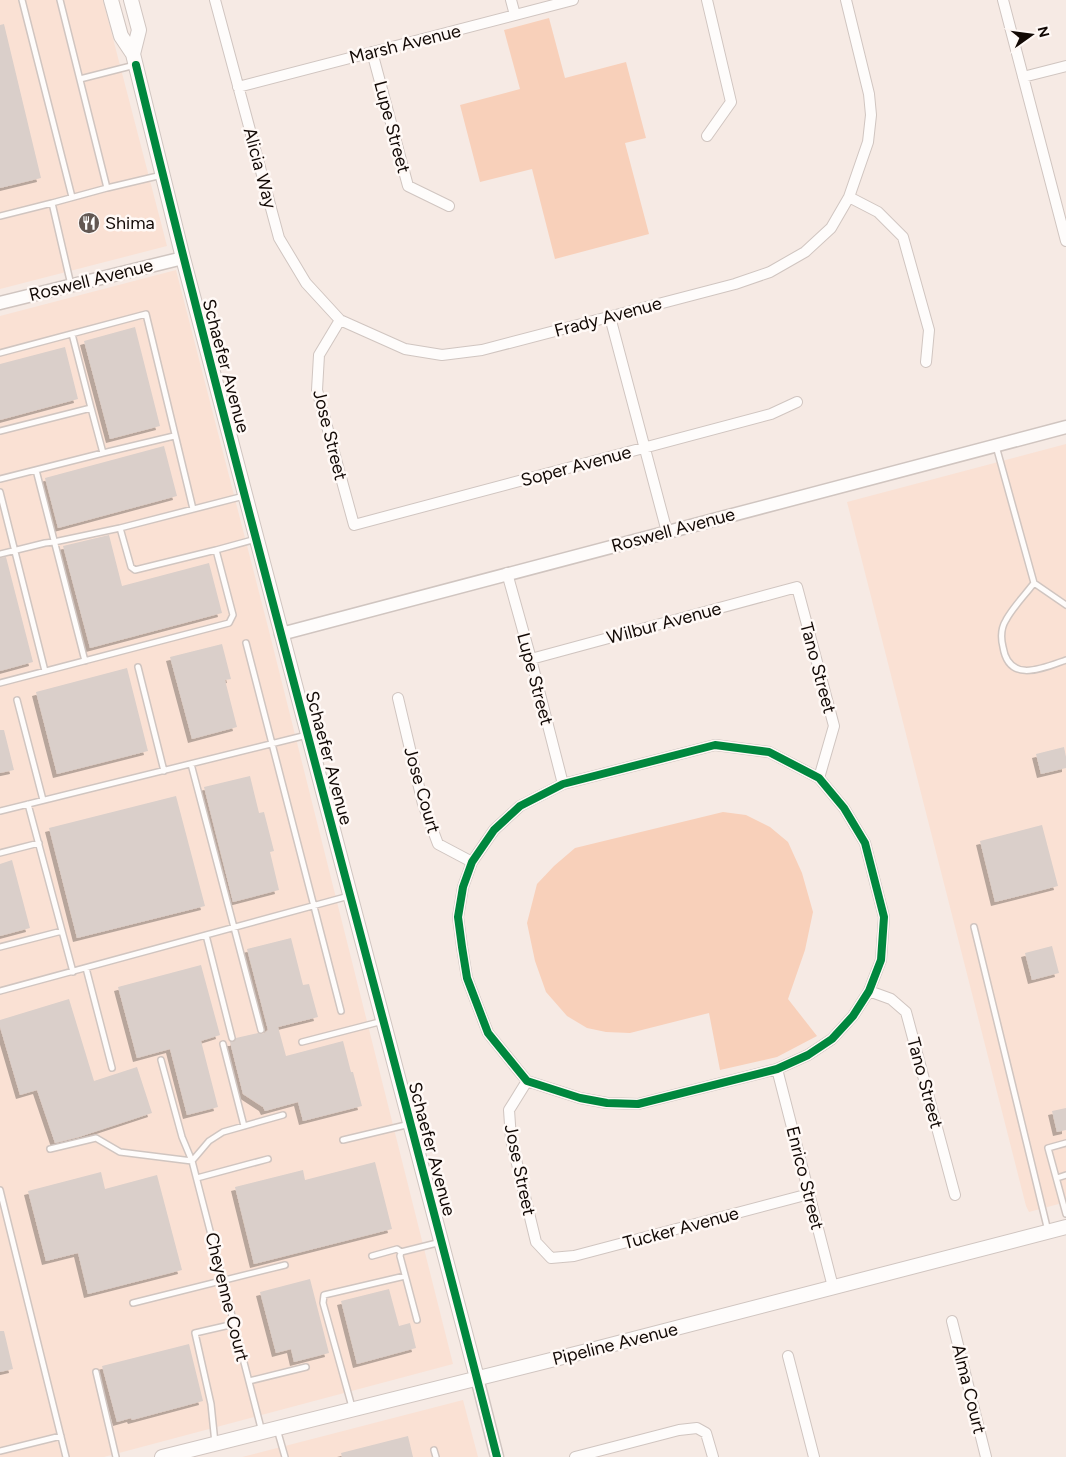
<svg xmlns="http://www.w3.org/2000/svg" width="1066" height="1457" font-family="Figtree,sans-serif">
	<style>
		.built { fill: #fae1d4 }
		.green { fill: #f8d0ba }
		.building { fill: #dacfca; filter: url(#shadow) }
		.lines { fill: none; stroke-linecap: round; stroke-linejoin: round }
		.service-casing { stroke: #d0c5c0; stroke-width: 8 }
		.minor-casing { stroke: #d0c5c0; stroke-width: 12 }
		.tertiary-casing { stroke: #d0c5c0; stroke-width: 15 }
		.secondary-casing { stroke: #d0c5c0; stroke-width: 16 }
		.service { stroke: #fefcfb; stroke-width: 5 }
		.minor { stroke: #fefcfb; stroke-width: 10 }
		.tertiary { stroke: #fefcfb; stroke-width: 12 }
		.secondary { stroke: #fefcfb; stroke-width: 14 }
		.cycleway-casing { stroke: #fff9f6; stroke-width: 11 }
		.cycleway { stroke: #00873e; stroke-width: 8 }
		.labels { text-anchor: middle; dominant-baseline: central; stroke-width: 5; stroke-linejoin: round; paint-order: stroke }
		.street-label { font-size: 18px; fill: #120905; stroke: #fff9f6 }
		.poi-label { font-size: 18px; fill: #120905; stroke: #fff9f6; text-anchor: start }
	</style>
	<defs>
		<filter id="shadow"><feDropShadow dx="-4" dy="4" stdDeviation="0" flood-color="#0004"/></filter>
	</defs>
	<rect width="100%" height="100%" fill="#f6eae4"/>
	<!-- built -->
	<path class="built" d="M0,0h103l64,246 -167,43z
		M176,270l93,361 184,733 -349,93h-104v-1141z
		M1066,444v758l-37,10 -3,-6 -179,-704z
		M463,1400l15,57h-236z"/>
	<!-- green -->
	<path class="green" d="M549,18l16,60 61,-16 20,76 -21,5 24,91 -94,25 -23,-90 -52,13 -20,-77 60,-16 -16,-59z
		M723,812l23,3 24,12 18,15 14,31 11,39 -8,38 -17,49 29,37 -40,21 -57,13 -11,-57 -79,20 -24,-1 -19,-4 -20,-12 -21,-24 -11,-31 -8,-38 10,-39 17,-18 21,-18z"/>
	<!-- building -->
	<path class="building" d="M4,24l37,154 -41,10v-163z
		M135,327l25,99 -50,13 -26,-98z
		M65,347l13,52 -78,21v-56z
		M164,446l13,50 -119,32 -13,-50z
		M109,535l13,51 87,-23 13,50 -132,35 -27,-102z
		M6,557l27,105 -33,9v-113z
		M222,644l9,35 -6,1 12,47 -45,12 -22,-82z
		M127,668l21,83 -91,23 -21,-82z
		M0,730h4l10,40 -14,3z
		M1064,747l2,10v11l-25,6 -5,-20z
		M250,776l9,37 5,-1 10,39 -4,1 9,38 -46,12 -29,-115z
		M176,796l29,110 -128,32 -28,-110z
		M1042,825l16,61 -63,16 -15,-61z
		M12,860l18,68 -30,8v-72z
		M291,938l12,47 6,-1 9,33 -40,10 8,29 57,-15 8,31h2l9,34 -59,15 -5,-19 -33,9 -2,-4 -20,-13 -13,-52h4l2,-4 22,-5 5,1 5,-4 -21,-81z
		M1052,946l7,27 -27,7 -7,-27z
		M201,965l19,70 -19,6 17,66 -31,8 -17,-66 -33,9 -19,-71z
		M69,999l25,82 43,-14 15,46 -73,24 -24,6 -18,-53 -17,5 -20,-68v-7z
		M1066,1108v22l-9,2 -5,-21z
		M375,1162l17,67 -138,35 -19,-77 68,-17 2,10z
		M101,1172l4,17 52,-14 25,95 -94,24 -10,-41 -32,8 -18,-70z
		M310,1279l19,74 -35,9 -3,-13 -15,4 -16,-61z
		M389,1289l10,37 11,-3 6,25 -59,16 -16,-63z
		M0,1331h4l9,38 -13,3z
		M189,1344l14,57 -71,19 -1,-2 -14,4 -15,-56z
		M408,1436l5,21h-71l-1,-4z"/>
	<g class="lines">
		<!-- service casing -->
		<g class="service-casing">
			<path id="service" d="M22,0l50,197
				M80,79l55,-14
				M107,188l55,-13
				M52,203l55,-15 -47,-188
				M0,216l52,-13 19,82
				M0,353l146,-39 47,195
				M91,408l12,45 71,-17
				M0,431l91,-23 -19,-74
				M996,446l38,137 32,22
				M36,470l49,191
				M0,479l103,-26
				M0,492l45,179
				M120,528l11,39 4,3 81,-20
				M0,554l45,-11 9,-1 66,-14 124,-32
				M1034,583c-9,12 -21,24 -28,37 -5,8 -5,19 -3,27 6,37 40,21 63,13
				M246,643l95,368
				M138,667l26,104
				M0,683l229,-60 4,-8 -17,-65 40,-11
				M17,700l26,100
				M191,764l70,266
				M28,804l45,168
				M0,811l307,-76
				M0,853l39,-10
				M974,927l74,304
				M206,935l26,103
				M0,947l62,-16
				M86,968l26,100
				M0,991l349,-95
				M302,1042l81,-21
				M223,1044l21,82
				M161,1060l21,77 10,24 70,271
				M343,1140l67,-16
				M1066,1143l-18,5 18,66
				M50,1149l46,-11 24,14 72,9
				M192,1161l17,-20 14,-9 60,-17
				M197,1178l71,-19
				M1057,1178l9,-3
				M0,1190l66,267
				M372,1256l25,-7 4,3
				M133,1303l152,-38
				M417,1320l-17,-64 1,-4 40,-10
				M96,1372l20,85
				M249,1381l57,-14
				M352,1407l-29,-104 1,-8 81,-19
				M277,1429l8,28
				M215,1443l-4,-39 -16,-71 39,-9
				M434,1450l2,7
				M0,1451l61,-15"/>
		</g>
		<!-- minor casing -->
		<g class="minor-casing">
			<path id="minor" d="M215,0l64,238 27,45 34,37 65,29 37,6 40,-5 253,-66 35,-12 35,-20 26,-24 18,-31 19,-55 3,-27 -2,-21 -23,-94
				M511,0l4,15
				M707,0l24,102 -24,34
				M1003,0l63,241
				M372,52l36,134 41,20
				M1023,77l43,-11
				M238,87l335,-87
				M849,197l29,15 25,25 26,93 -3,32
				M610,317l57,215
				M340,320l-21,35 -2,35 37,135 417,-111 26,-12
				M507,573l24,86 32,125
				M531,659l266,-72 37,139 -15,52
				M398,698l25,106 15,40 34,18
				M715,745l54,7 50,26 25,30 21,35 19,74 -3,43 -12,31 -16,25 -21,23 -24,16 -31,14 -139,35 -31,-1 -27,-5 -53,-17 -39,-48 -21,-55 -5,-31 -4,-30 5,-30 9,-25 22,-32 26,-24 43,-22z
				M869,991l22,8 15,13 49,183
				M777,1069l56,218
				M527,1081l-18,29 2,29 25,103 15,16 23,-2 235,-62
				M952,1321l34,136
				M788,1356l26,101
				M575,1457l104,-27 18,-2 9,5 7,24"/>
		</g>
		<!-- tertiary casing -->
		<g class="tertiary-casing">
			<path id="tertiary" d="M0,303l183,-45
				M281,634l785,-207
				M477,1378l20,79"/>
		</g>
		<!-- secondary casing -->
		<g class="secondary-casing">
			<path id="secondary" d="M111,0l10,36 12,18 50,204 294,1120
				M131,0l8,30 -6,24
				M162,1457l429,-107 475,-123"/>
		</g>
		<!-- service -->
		<use href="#service" class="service"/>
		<!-- minor -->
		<use href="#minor" class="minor"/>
		<!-- tertiary -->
		<use href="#tertiary" class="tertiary"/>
		<!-- secondary -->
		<use href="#secondary" class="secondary"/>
		<!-- cycleway casing -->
		<g class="cycleway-casing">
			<path id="cycleway" d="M136,65c113,466 243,927 361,1392
				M715,745l54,7 50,26 25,30 21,35 19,74 -3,43 -12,31 -16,25 -21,23 -24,16 -31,14 -139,35 -31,-1 -27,-5 -53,-17 -39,-48 -21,-55 -5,-31 -4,-30 5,-30 9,-25 22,-32 26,-24 43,-22z"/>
		</g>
		<!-- cycleway -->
		<use href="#cycleway" class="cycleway"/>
	</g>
	<!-- icons -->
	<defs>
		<g id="restaurant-disc" transform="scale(1.125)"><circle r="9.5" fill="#625853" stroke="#fff9f6"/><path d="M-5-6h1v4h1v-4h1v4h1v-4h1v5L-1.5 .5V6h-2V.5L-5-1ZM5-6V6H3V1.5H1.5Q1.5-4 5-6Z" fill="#fff"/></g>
	</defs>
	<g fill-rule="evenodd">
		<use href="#restaurant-disc" x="89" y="223"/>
	</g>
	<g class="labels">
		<!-- street labels -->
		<g class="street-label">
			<text transform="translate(405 44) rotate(-14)">Marsh Avenue</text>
			<text transform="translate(392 127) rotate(75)">Lupe Street</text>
			<text transform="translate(260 168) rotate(75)">Alicia Way</text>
			<text transform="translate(91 280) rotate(-14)">Roswell Avenue</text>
			<text transform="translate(608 317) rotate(-15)">Frady Avenue</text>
			<text transform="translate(226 366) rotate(75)">Schaefer Avenue</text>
			<text transform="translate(330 435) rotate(76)">Jose Street</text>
			<text transform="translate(576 466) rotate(-15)">Soper Avenue</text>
			<text transform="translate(673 530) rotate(-15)">Roswell Avenue</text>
			<text transform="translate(664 623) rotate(-15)">Wilbur Avenue</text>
			<text transform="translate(818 668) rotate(75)">Tano Street</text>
			<text transform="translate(535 679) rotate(75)">Lupe Street</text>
			<text transform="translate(329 758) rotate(75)">Schaefer Avenue</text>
			<text transform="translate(422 790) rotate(74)">Jose Court</text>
			<text transform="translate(925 1083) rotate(75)">Tano Street</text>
			<text transform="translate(432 1149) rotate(75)">Schaefer Avenue</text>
			<text transform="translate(520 1170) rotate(78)">Jose Street</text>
			<text transform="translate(805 1178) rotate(76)">Enrico Street</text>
			<text transform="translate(681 1228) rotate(-15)">Tucker Avenue</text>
			<text transform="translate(227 1297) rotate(76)">Cheyenne Court</text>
			<text transform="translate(615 1344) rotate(-14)">Pipeline Avenue</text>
			<text transform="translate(969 1389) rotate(76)">Alma Court</text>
		</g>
		<!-- poi labels -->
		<g class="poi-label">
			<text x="105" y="223">Shima</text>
		</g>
	</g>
	<!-- north arrow -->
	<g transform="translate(1031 35) rotate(76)" stroke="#fff9f6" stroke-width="4" paint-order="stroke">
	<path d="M0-4L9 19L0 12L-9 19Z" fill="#120905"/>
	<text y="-8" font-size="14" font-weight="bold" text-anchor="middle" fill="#120905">N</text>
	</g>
</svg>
